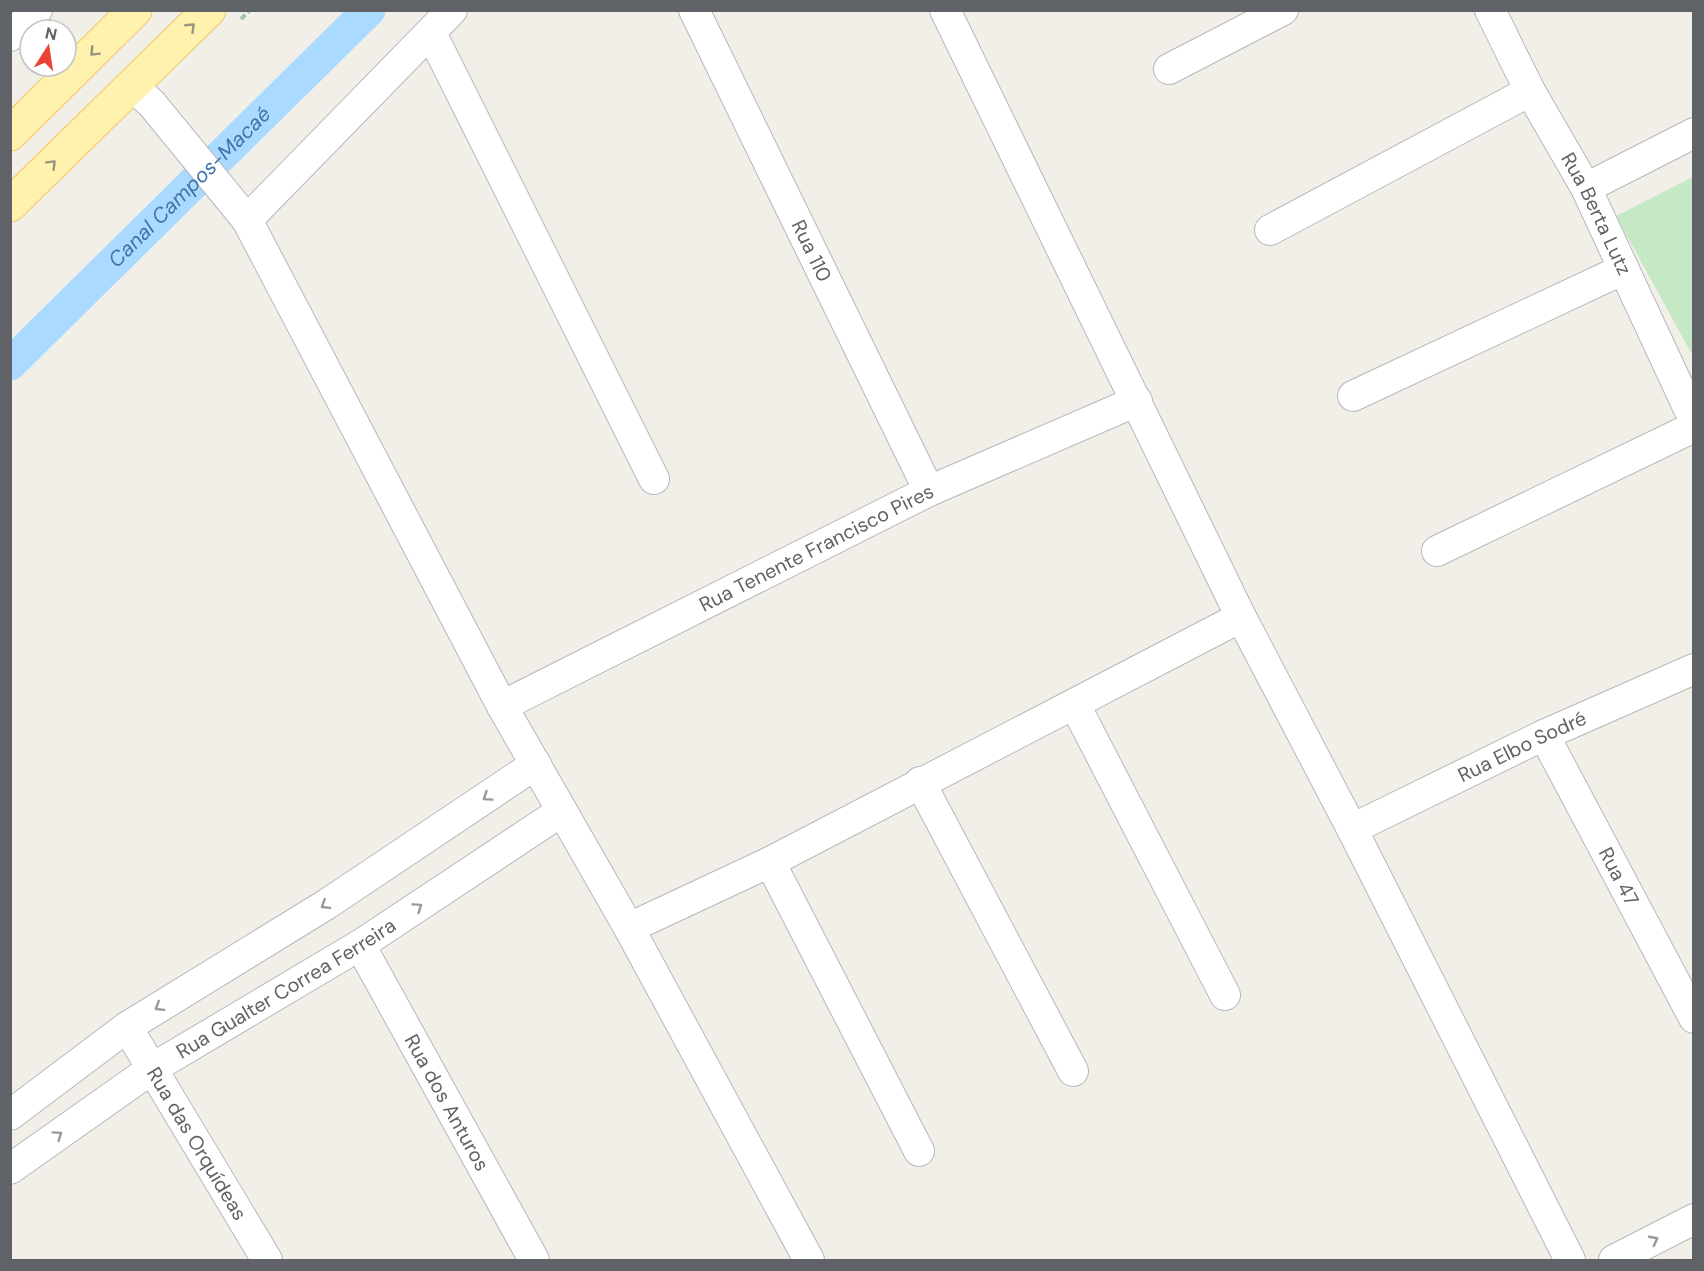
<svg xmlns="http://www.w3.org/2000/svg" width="1704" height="1271" viewBox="0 0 1704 1271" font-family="'DM Sans',sans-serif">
	<rect width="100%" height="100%" fill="#f1efe8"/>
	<path fill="#c5e8c5" d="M1693,177v179l-77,-140z"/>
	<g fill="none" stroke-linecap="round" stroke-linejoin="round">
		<path stroke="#aadaff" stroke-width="33" id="s1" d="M10,364l359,-354"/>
		<defs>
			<g id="minor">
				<path id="s2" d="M694,10l235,481"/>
				<path d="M945,10l296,607 111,212 218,431"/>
				<path id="s3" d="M1490,10l40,81 56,97 108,232"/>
				<path d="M431,33l223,446"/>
				<path d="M10,36l27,-26"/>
				<path d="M1169,69l114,-59"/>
				<path d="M132,86l20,18 95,116 255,486 127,222 180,332"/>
				<path d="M1586,188l108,-55"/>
				<path d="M247,220l205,-210"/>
				<path d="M1270,230l260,-139"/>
				<path d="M1353,396l271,-127"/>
				<path d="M1437,551l257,-124"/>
				<path d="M1075,705l150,290"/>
				<path id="s4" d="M502,706l427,-215 208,-90"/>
				<path id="s5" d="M1544,735l150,283"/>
				<path d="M920,782l153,289"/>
				<path id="s6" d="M1352,829l192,-94 150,-66"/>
				<path d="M770,862l149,289"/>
				<path d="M629,928l141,-66 471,-245"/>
				<path id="s7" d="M360,945l174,315"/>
				<path id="s8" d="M127,1027l140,233"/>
				<path d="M10,1115l117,-88 200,-123 209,-140"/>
				<path id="s9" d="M10,1169l143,-101 207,-123 202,-134"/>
				<path d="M1614,1260l80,-41"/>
			</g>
			<path id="major" d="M10,134l125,-124
				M10,205l199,-195"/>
		</defs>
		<use href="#minor" stroke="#b5b8bc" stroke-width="32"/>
		<use href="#major" stroke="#f2c960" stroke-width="35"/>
		<path stroke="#9cc7a9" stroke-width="4" stroke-dasharray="6 3" stroke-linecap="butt" d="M241,19l9,-9"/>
		<use href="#minor" stroke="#fff" stroke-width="30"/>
		<use href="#major" stroke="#fff2af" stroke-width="33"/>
	</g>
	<defs><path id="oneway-chevron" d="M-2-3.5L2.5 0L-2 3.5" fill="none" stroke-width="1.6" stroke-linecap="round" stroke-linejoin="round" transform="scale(1.5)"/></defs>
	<g stroke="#979581">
		<use href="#oneway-chevron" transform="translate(191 27) rotate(-44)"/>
		<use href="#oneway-chevron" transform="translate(94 52) rotate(135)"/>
		<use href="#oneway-chevron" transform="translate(52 164) rotate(-45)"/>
	</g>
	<g stroke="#979a9d">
		<use href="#oneway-chevron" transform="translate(487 797) rotate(146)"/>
		<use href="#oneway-chevron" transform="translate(325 905) rotate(148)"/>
		<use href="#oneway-chevron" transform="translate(418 907) rotate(-34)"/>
		<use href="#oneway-chevron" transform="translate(159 1007) rotate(148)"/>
		<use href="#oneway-chevron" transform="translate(58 1135) rotate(-35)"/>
		<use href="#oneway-chevron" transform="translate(1654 1240) rotate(-28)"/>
	</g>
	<g text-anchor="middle" stroke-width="4.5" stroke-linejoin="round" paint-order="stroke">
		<g font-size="20" fill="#5f6368" stroke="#fff">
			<text dy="7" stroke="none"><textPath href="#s3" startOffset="230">Rua Berta Lutz</textPath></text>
			<text dy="7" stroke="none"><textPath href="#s2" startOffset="268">Rua 110</textPath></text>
			<text dy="7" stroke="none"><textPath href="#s4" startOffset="352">Rua Tenente Francisco Pires</textPath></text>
			<text dy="7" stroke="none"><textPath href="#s6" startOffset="189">Rua Elbo Sodré</textPath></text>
			<text dy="7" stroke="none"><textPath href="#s5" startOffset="160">Rua 47</textPath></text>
			<text dy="7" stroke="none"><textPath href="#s9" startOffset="330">Rua Gualter Correa Ferreira</textPath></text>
			<text dy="7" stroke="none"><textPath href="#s7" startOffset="180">Rua dos Anturos</textPath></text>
			<text dy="7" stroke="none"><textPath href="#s8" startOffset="136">Rua das Orquídeas</textPath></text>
		</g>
		<g font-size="21" font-style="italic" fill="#4174aa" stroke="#fff">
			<text dy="7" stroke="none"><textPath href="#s1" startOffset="252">Canal Campos-Macaé</textPath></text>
		</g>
	</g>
	<rect width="1704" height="1271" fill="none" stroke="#5f6368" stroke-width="24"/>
	<g transform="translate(48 48) rotate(12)"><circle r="28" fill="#ffffff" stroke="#bfc1c3" stroke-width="1.5"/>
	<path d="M0-4.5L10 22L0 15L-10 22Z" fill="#ea4335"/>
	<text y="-9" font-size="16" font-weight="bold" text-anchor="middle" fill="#5f6368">N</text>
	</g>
</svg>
